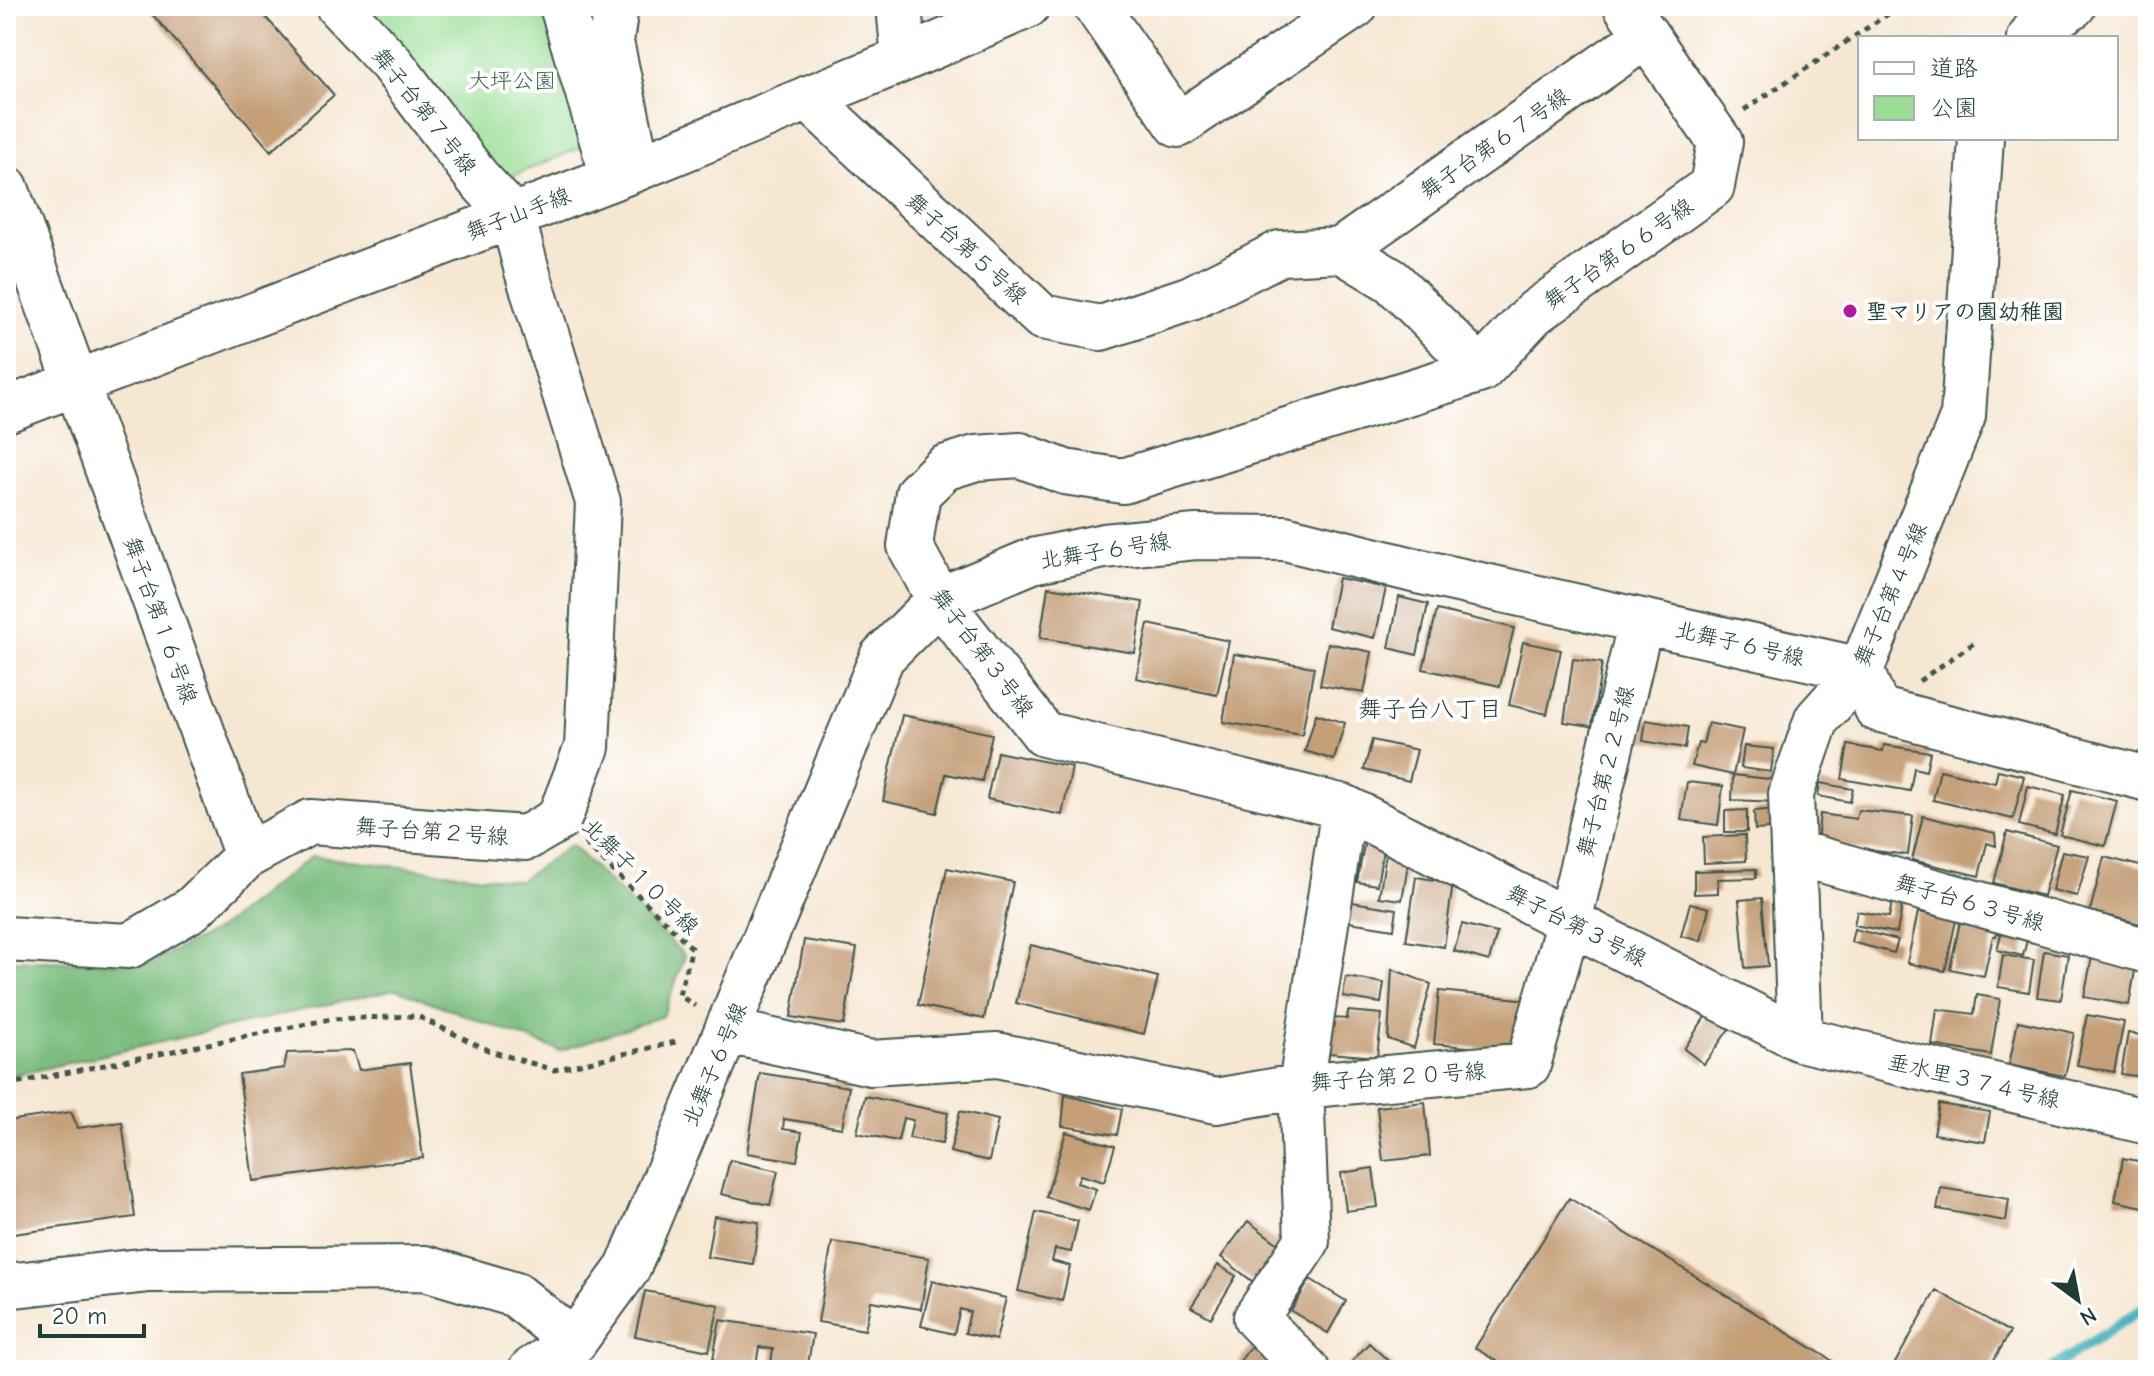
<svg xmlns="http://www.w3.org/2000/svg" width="2154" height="1376" viewBox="0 0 2154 1376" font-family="'Comic Neue','Klee One',sans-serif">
	<rect width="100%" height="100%" fill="#fff"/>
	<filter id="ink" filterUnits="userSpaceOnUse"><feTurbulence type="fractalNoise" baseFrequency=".0125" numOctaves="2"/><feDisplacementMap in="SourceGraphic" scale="16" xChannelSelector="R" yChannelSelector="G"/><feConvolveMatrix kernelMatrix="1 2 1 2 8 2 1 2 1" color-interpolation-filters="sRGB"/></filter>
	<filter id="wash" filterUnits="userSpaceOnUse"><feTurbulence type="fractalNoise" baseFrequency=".006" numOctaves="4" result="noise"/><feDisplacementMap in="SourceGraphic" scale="32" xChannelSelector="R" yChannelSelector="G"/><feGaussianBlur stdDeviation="1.8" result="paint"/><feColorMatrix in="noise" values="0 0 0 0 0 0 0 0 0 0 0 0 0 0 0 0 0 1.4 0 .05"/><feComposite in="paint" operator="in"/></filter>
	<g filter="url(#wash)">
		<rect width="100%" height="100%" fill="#f6e7d2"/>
		<path fill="#9ade96" stroke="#5c8e65" stroke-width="2" d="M365,6h226l-4,15v124l-74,31 -31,-15z"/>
		<path fill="#7bbd7f" stroke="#4d7d5a" stroke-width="2" d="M571,845l114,111 -22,60 -103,35 -164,-62 -390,88v-117l141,4 70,-34 95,-74 207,25z"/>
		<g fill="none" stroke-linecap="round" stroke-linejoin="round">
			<path stroke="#40b0ba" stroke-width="10" d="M2049,1370l99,-65"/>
		</g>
		<g id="blocks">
			<path fill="#c49f78" d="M145,6h111l78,89 -63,56z
				M1338,578l48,10 -11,50 -47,-11z
				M1048,587l95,15 -8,51 -95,-15z
				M1399,597l29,7 -11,51 -28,-7z
				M1437,610l77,18 -14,58 -77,-17z
				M1148,624l81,17 -12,54 -81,-17z
				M1523,642l38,8 -14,64 -38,-9z
				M1328,643l44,9 -8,41 -44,-8z
				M1234,654l80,13 -12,68 -79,-13z
				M1573,659l29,4 -10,63 -28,-4z
				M1316,714l29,9 -11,37 -29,-9z
				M902,715l90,19 -10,47 -36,-7 -9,39 -54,-12z
				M1646,720l42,7 -3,21 -42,-7z
				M1708,723l35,7 -10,45 -41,-9 6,-23 5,1z
				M1372,740l45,10 -8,31 -45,-11z
				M1848,745l35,6 1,-6 46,7 -4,19 -12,-3 -4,23 -68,-12z
				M1744,746l30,3 -3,23 -30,-4z
				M997,752l75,15 -10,48 -75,-16z
				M1940,770l55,13 3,-13 26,6 -11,43 -80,-19z
				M1733,775l45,5v22l-46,-2z
				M1687,782l36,4 -5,39 -37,-5z
				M1820,783l33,6 -3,13 -32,-6z
				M2028,786l37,9 -10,39 -36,-9z
				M2072,790l45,11 -12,45 -45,-11z
				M1780,809l1,19 -26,2 -1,-19z
				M1747,810v22h-22v-21z
				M1858,810l55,6 -5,39 -91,-11 3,-30 36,5z
				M1923,816l72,17 1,13 -9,-3 -8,33 -67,-16z
				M2007,832l50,13 -14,51 -49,-13z
				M1745,835l1,26 -42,2 -1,-26z
				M1365,840l19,4 -7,41 -20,-3z
				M2062,851l27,5 -12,40 -25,-6z
				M1386,854l23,4 -7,42 -23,-3z
				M2104,857l44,11v58l-58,-15z
				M947,868l66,14 -29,137 -66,-14z
				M1756,869v9l-38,1v14l-24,1v-23z
				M1416,877l37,6 -9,64 -38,-6z
				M1762,898l6,68 -23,2 -6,-68z
				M1893,898l10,2 -6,33 -43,-8 3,-14 32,6z
				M1352,902l45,7 -3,20 -45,-7z
				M1690,903l19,5 -8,33 -20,-5z
				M1918,912l38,8 -11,51 -38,-8z
				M1962,912l37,8 -3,16h-3l-9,40 -34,-7z
				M1462,924l35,9 -8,28 -35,-10z
				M2003,926l26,6 -6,24 -26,-6z
				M1854,929l44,11 -4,13 -43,-11z
				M804,940l53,8 -13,77 -53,-8z
				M1031,945l127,32 -14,57 -128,-31z
				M2044,951l24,4 -7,45 -24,-3z
				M2003,955l31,5 -5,32 -31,-5z
				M2092,957l44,8 -7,40 -45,-8z
				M1392,969l39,15 -17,64 -26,-9z
				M1346,977l38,6 -3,20 -38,-6z
				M1439,991l91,9 -6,52 -90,-8z
				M1977,995l23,4 -9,56 -59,-10 5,-36 37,5z
				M1348,1011l34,3 -5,43 -48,-4 4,-35 14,1z
				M1707,1014l22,15 -25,35 -20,-15z
				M2087,1015l37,7 -10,50 -37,-7z
				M2018,1021l56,12 -9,43 -56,-11z
				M2128,1033l20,3v42l-27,-4z
				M353,1051l6,19 51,-7 13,95 -170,23 -14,-107 45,-6 3,-15z
				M760,1073l89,14 -7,41 -58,-9 -1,10 19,3 -5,29 -50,-8z
				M1065,1095l57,14 -5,26 -55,-9z
				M865,1096l83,17 -6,31 -33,-6 4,-18 -10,-2 -5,23 -41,-8z
				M1425,1102l5,54 -47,5 -6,-54z
				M1939,1104l51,8 -5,30 -51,-8z
				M960,1111l38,9 -9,41 -39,-9z
				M71,1112l7,16 44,-6 13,95 -129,18v-114z
				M1066,1132l49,14 -11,36 -24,-7 -3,8 19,6 -7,21 -43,-13z
				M2123,1158l25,5v45l-33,-7z
				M730,1160l48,11 -8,34 -49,-11z
				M1373,1168l5,39 -32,4 -5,-38z
				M1941,1188l68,11 -3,22 -69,-12z
				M1569,1198l272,168 -2,4h-328l-36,-22z
				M1036,1212l42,9 -7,31 -16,-3 -3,12 18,5 -8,35 -44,-10z
				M714,1216l45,6 -6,42 -46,-7z
				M1248,1221l37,28 -28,36 -36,-28z
				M832,1242l97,16 -8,51 -50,-8 -6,29 -47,-8z
				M1218,1265l18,11 -25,42 -20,-11z
				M1310,1279l36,22 -18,32 -37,-22z
				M932,1281l74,17 -10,42 -31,-7 5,-21 -10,-3 -6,25 -33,-8z
				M1936,1290l74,42 -22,38h-86l-8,-5z
				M645,1291l74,14 -10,46 -74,-15z
				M720,1320l93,14 -6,36h-37l3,-21 -14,-2 -4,23h-44z
				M1369,1343l29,27h-54z
				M1253,1344l29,26h-49z"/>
		</g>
	</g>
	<g filter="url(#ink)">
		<use href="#blocks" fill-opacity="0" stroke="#3f564c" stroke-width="2"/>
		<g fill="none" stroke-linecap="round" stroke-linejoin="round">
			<defs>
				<path id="minor" d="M562,6l51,171
					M616,6l-5,36 27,126
					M899,6l5,53
					M1096,6l82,119 177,-119
					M1626,6l94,136 -8,44 -178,127 -53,57 -358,111 -58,-9 -45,-17 -44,3 -32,10 -26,25 -8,53 29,54 105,134 300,73 456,232 348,83
					M2030,38l5,-8 38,-24
					M808,98l234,219 59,11 90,-30 89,-45 61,-3 51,31 89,89
					M6,188l241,668
					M1341,250l305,-214
					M6,410l632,-242 266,-109 123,-53
					M1344,807l-43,279 227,-21 41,-144 72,-300
					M1793,852l355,99
					M6,939l123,7 63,-37 55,-53 63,-34 216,16 33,-19 28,-72 11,-245 -71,-231 -15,-56 -35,-38 -85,-113 -54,-58
					M728,1031l143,32 126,-8 219,46 85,-15 6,155 -51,77 51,52
					M1800,1039l-9,-245 26,-75 44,-49 102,-254 18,-278
					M6,1286l143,-16 276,-2 91,27 58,47
					M531,1370l43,-28 54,-74 254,-611 57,-57 93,-39 72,-15 92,-9 89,1 128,32 448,100 16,39 271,70"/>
			</defs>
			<use href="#minor" stroke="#3f564c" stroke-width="48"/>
			<path stroke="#3f564c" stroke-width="5" stroke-dasharray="6 6" stroke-linecap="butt" d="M1744,110l156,-104
				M1919,681l55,-38
				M585,843l107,105 -13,47 16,11
				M6,1085l325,-66 86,-3 73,35 64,19 126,-29"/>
			<use href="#minor" stroke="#fff" stroke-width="44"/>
		</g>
	</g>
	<circle fill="#b5179e" stroke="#fff" stroke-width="3" cx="1850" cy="311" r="8"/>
	<g text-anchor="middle" stroke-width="8" stroke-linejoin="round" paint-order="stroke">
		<g font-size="22" fill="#3e654c" stroke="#fff">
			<text x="512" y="88">大坪公園</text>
		</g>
		<g font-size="22" fill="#1f3d34" stroke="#fff">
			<text transform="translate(425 111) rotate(52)" y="8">舞子台第７号線</text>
			<text transform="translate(1494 143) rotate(-35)" y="8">舞子台第６７号線</text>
			<text transform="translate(518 213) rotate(-21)" y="8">舞子山手線</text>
			<text transform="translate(967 248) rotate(42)" y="8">舞子台第５号線</text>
			<text transform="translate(1618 253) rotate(-35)" y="8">舞子台第６６号線</text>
			<text transform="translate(1105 550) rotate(-9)" y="8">北舞子６号線</text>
			<text transform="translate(1890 594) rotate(-67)" y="8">舞子台第４号線</text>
			<text transform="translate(161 620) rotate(70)" y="8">舞子台第１６号線</text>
			<text transform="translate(1740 643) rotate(13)" y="8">北舞子６号線</text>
			<text transform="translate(983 652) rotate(53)" y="8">舞子台第３号線</text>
			<text transform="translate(1605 771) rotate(-76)" y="8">舞子台第２２号線</text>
			<text transform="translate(432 831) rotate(4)" y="8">舞子台第２号線</text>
			<text transform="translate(641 876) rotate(45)" y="8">北舞子１０号線</text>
			<text transform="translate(1970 902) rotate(16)" y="8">舞子台６３号線</text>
			<text transform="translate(1577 925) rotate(27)" y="8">舞子台第３号線</text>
			<text transform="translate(714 1064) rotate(-67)" y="8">北舞子６号線</text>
			<text transform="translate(1398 1076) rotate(-4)" y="8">舞子台第２０号線</text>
			<text transform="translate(1974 1080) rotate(13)" y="8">垂水里３７４号線</text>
		</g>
		<g font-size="22" font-weight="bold" fill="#1f3d34" stroke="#fff" text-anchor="start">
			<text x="1866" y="319">聖マリアの園幼稚園</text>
		</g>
		<g font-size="24" fill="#1f3d34" stroke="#fff">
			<text x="1430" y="717">舞子台八丁目</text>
		</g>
	</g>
	<rect width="2154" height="1376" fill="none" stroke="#fff" stroke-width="32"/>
	<rect x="1858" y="36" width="260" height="104" fill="#ffffff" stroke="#a5b1ae" stroke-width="2"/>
	<rect x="1874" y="62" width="40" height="12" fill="#ffffff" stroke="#a5b1ae" stroke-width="2"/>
	<text x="1930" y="76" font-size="24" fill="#1f3d34">道路</text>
	<rect x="1874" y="96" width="40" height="24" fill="#9ade96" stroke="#a5b1ae" stroke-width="2"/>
	<text x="1930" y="116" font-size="24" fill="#1f3d34">公園</text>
	<g transform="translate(2078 1300) rotate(148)" stroke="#ffffff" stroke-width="6" paint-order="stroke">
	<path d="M0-6L14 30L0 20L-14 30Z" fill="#1f3d34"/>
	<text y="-12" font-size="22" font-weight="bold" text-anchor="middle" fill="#1f3d34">N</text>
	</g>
	<path d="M40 1324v12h104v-12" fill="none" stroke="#1f3d34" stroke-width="4"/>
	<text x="52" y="1324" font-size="24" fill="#1f3d34" stroke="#ffffff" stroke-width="6" paint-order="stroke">20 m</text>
</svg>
